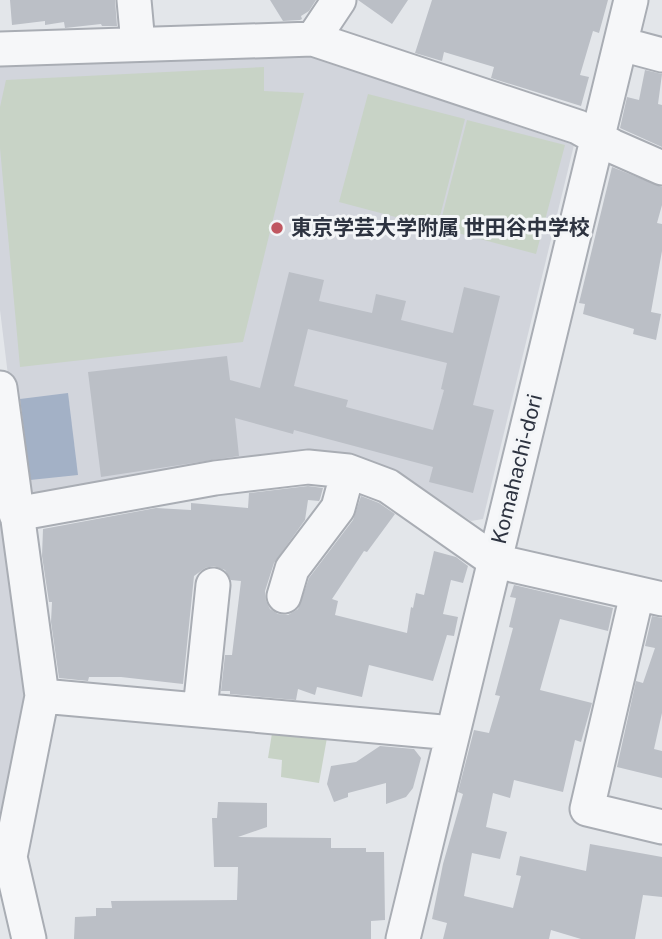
<svg xmlns="http://www.w3.org/2000/svg" width="662" height="939" viewBox="0 0 662 939" font-family="'Public Sans','Noto Sans JP',sans-serif">
	<rect width="100%" height="100%" fill="#e3e6ea"/>
	<path fill="#d2d5dc" d="M312,57l262,88 -91,374 -12,2 -92,-57 -40,-11 -42,-1 -264,48 -11,-10 -22,-180v-247z
		M0,487l28,210 -28,130z"/>
	<path fill="#c8d3c6" d="M264,67v24l40,2 -61,249 -223,25 -20,-219v-41l6,-27z
		M368,94l97,25 -28,109 -98,-26z
		M467,120l98,25 -29,109 -97,-26z
		M273,727l55,5 -9,51 -38,-6 1,-17 -14,-2z"/>
	<path fill="#a3b1c6" d="M68,393l10,82 -48,5 -10,-81z"/>
	<path fill="#bbbfc6" fill-rule="evenodd" d="M10,0h105l2,26h-15l-1,-2 -36,4 -1,-6 -19,3v-4l-33,4z
		M270,0h46l-7,11 -8,5 1,3 -2,1 -17,1z
		M358,0h50l-16,24z
		M432,0h176l-9,33 -6,-2 -13,44 9,2 -8,29 -90,-28 3,-11 -50,-15 -2,9 -27,-8z
		M645,70l17,4 -4,30 4,1v42l-42,-19 7,-31 12,3z
		M612,167l50,20v18l-5,18 5,1v27l-11,61 10,2 -5,26 -23,-6 1,-5 -51,-15 2,-10 -6,-1z
		M289,272l35,8 -5,21 53,12 4,-19 30,7 -5,19 52,13 11,-46 36,9 -27,109 21,5 -21,83 -44,-11 4,-15 -139,-37 -1,4 -58,-16 4,38 -138,21 -13,-105 139,-16 3,24 30,8zM308,329l139,34 -6,26 3,1 -11,40 -87,-23 2,-7 -54,-14z
		M308,486l15,2 -3,11 -1,2 -11,-1 -3,20 -31,43 -9,28 1,10 4,8 8,5 10,1 10,-6 11,-31 44,-58 8,-24 18,7 16,11 -28,38 -3,-1 -32,48 6,2 -3,14 72,18 4,-26 2,1 3,-15 8,2 10,-44 22,6 12,9 -5,17 -12,-3 -8,34 15,3 -4,19 -7,-1 -14,46 -64,-16 -7,32 -45,-10 -2,8 -17,-6 -2,11 -66,-6v-3h-9l4,-36h7l9,-74 -10,-1 -6,-10 -11,-4 -9,2 -11,8 -11,108 -62,-7h-32l-1,4 -29,-3 -8,-56 1,-20h-3l-7,-46 1,-27 113,-21 35,2v-7l57,5 1,-15z
		M514,585l99,23 -5,23 -48,-12 -20,71 52,13 -11,39 -6,-2 -12,52 -49,-12 -4,18 -17,-5 -7,34 21,5 -7,27 -28,-6 -8,43 49,12 8,-32 -5,-1 4,-19 66,15 4,-27 72,13v40l-19,-2 -8,44h-54l-30,-9 -2,9h-106l4,-16 -15,-4 11,-55 20,-70 -5,-2 16,-62 15,3 11,-37 -5,-1 18,-67 -4,-1 7,-29 -6,-1z
		M652,616l10,2v95l-8,36 8,2v27l-45,-11 19,-86 7,2 12,-35 -10,-2z
		M380,746l34,3 7,9 -8,30 -7,9 -20,7v-21l-38,10v4l-14,5 -7,-18 4,-18 25,-4z
		M218,802l49,1v24l-29,10 93,1v10h35v4h18l1,68 -14,1v18h-297l1,-22 21,-1v-8h16l-1,-7 126,-1 1,-33h-24l-2,-49h5z"/>
	<g fill="none" stroke-linecap="round" stroke-linejoin="round">
		<defs>
			<path id="minor" d="M134,0l4,44
				M313,39l26,-39
				M621,44l41,11
				M0,49l313,-10 265,88 34,19 50,22
				M0,388l42,308 -32,161 19,82
				M16,514l199,-36 93,-11 40,4 40,15 107,75 167,38
				M637,594l-50,215 75,18
				M284,596l8,-27 46,-61 10,-37
				M42,696l411,37
				M200,710l13,-125
				M403,939l228,-939"/>
		</defs>
		<use href="#minor" stroke="#a9adb4" stroke-width="37"/>
		<use href="#minor" stroke="#f6f7f9" stroke-width="33"/>
	</g>
	<circle fill="#c05761" stroke="#f3f5f7" stroke-width="2.5" cx="277" cy="228" r="7"/>
	<g text-anchor="middle" stroke-width="6" stroke-linejoin="round" paint-order="stroke">
		<g font-size="21" font-weight="bold" fill="#2d3340" stroke="#f3f5f7" text-anchor="start">
			<text x="291" y="235">東京学芸大学附属 世田谷中学校</text>
		</g>
		<g font-size="21" fill="#2d3340" stroke="#f3f5f7">
			<text transform="translate(517 469) rotate(-76)" y="7">Komahachi-dori</text>
		</g>
	</g>
</svg>
